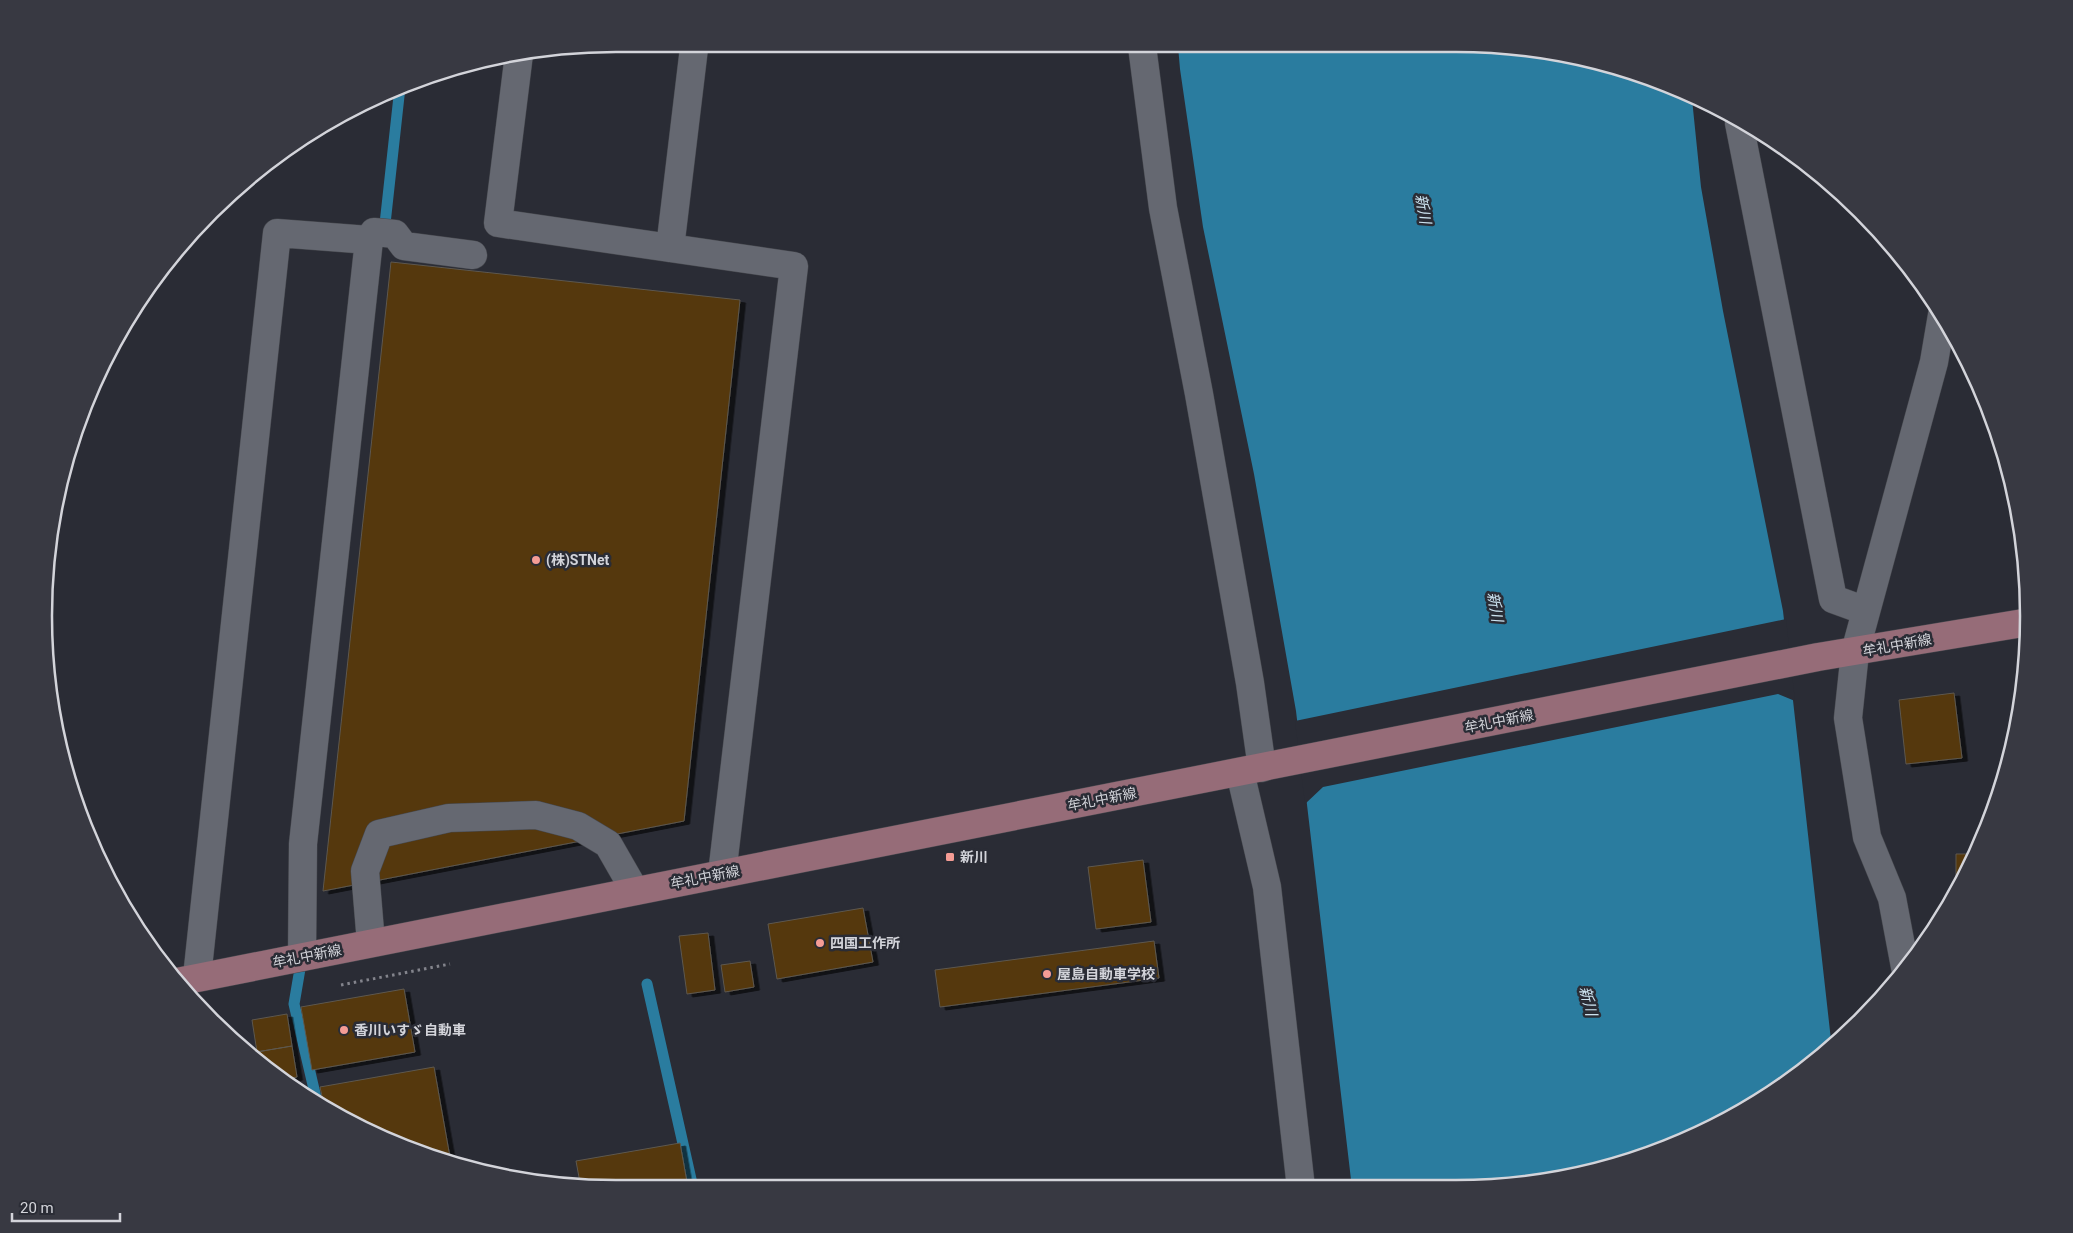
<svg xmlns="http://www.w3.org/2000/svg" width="2073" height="1233" viewBox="0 0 2073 1233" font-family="Roboto,'Noto Sans JP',sans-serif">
	<defs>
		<filter id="shadow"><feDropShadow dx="5.5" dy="3" stdDeviation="0" flood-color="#0009"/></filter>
	</defs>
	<rect width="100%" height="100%" fill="#2a2c35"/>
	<path fill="#2a7c9f" d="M1494,45l147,29 51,25 9,88 22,124 60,300 49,438 -89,64 -103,46 -146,29h-142l-56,-477 -42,-237 -51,-247 -23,-158 -2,-23z"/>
	<path fill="#2a2c35" d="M1786,619l9,82 -17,-7 -455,93 -18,17 -10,-83z"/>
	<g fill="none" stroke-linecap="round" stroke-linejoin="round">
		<path stroke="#2a7c9f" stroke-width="11" d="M384,233l16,-146
			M302,957l-8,47 23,98
			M647,984l46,204"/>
	</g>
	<path fill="#543709" stroke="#5e584f" filter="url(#shadow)" d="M391,262l349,38 -56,521 -361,70z
		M1954,693l8,65 -56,6 -7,-64z
		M1956,854h20l-20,37z
		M1143,860l8,62 -55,7 -8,-62z
		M863,908l10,54 -96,17 -9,-55z
		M708,933l7,57 -28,4 -8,-58z
		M1154,941l5,37 -219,29 -5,-37z
		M750,961l4,26 -29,5 -4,-27z
		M404,989l11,63 -103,18 -11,-63z
		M287,1014l5,32 -35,6 -5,-32z
		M292,1046l5,31 -15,3 -32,-27z
		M434,1067l17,96 -19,-4 -108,-54 -4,-18z
		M680,1143l8,45h-107l-5,-27z"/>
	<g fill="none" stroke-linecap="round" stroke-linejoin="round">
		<defs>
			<path id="minor" d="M1142,46l21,162 36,186 51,289 12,85
				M519,54l-21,169 296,43 -72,608
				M1739,123l94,476 33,12
				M369,240l5,-8 21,2 9,12 69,9
				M670,248l24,-200
				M1240,772l27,115 34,301
				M371,943l-6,-72 14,-37 70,-16 87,-3 42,11 30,18 27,47
				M1905,967l-13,-69 -25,-61 -19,-119 7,-66 79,-290 8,-47
				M197,977l80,-744 92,7 -66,604 -1,113"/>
			<path id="major" d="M177,982l1641,-325 211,-35"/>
		</defs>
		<use href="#minor" stroke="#45474d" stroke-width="29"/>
		<use href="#major" stroke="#45474d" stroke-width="29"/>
		<path stroke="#83848c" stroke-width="3" stroke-dasharray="2.5 4" stroke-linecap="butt" d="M341,985l109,-21"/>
		<use href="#minor" stroke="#656871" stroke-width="28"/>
		<use href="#major" stroke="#966c78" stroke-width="28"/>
	</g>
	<g fill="#f59c95" stroke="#2a2c35" stroke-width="2">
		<circle cx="536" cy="560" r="5"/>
		<rect x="945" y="852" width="10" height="10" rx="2.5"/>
		<circle cx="820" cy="943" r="5"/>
		<circle cx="1047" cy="974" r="5"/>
		<circle cx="344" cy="1030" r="5"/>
	</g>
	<g text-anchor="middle" stroke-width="5" stroke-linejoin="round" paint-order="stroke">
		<g font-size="14" font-weight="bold" fill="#d3d4da" stroke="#2a2c35" text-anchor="start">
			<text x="546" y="565">(株)STNet</text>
			<text x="960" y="862">新川</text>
			<text x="830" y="948">四国工作所</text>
			<text x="1057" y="979">屋島自動車学校</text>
			<text x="354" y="1035">香川いすゞ自動車</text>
		</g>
		<g font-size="14" fill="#d3d4da" stroke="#2a2c35">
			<text transform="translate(1897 645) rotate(-10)" y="5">牟礼中新線</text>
			<text transform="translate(1499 721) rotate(-11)" y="5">牟礼中新線</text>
			<text transform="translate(1102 799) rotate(-11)" y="5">牟礼中新線</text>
			<text transform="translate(705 877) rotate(-11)" y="5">牟礼中新線</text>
			<text transform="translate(307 956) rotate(-11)" y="5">牟礼中新線</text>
		</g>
		<g font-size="15" font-style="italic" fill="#cce3f0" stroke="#2a2c35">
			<text transform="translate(1423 209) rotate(80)" y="5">新川</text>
			<text transform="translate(1495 607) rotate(80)" y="5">新川</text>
			<text transform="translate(1588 1001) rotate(76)" y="5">新川</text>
		</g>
	</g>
	<path d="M0 0H2073V1233H0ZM616 52H1456A564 564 0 0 1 2020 616V616A564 564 0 0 1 1456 1180H616A564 564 0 0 1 52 616V616A564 564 0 0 1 616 52Z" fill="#383942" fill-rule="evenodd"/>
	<path fill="none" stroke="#d3d4da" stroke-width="2.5" d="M616 52H1456A564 564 0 0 1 2020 616V616A564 564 0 0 1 1456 1180H616A564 564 0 0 1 52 616V616A564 564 0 0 1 616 52Z"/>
	<path d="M12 1213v8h108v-8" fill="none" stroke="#d3d4da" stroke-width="2.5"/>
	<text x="20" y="1213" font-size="15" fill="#d3d4da" stroke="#2a2c35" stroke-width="4" paint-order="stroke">20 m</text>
</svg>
